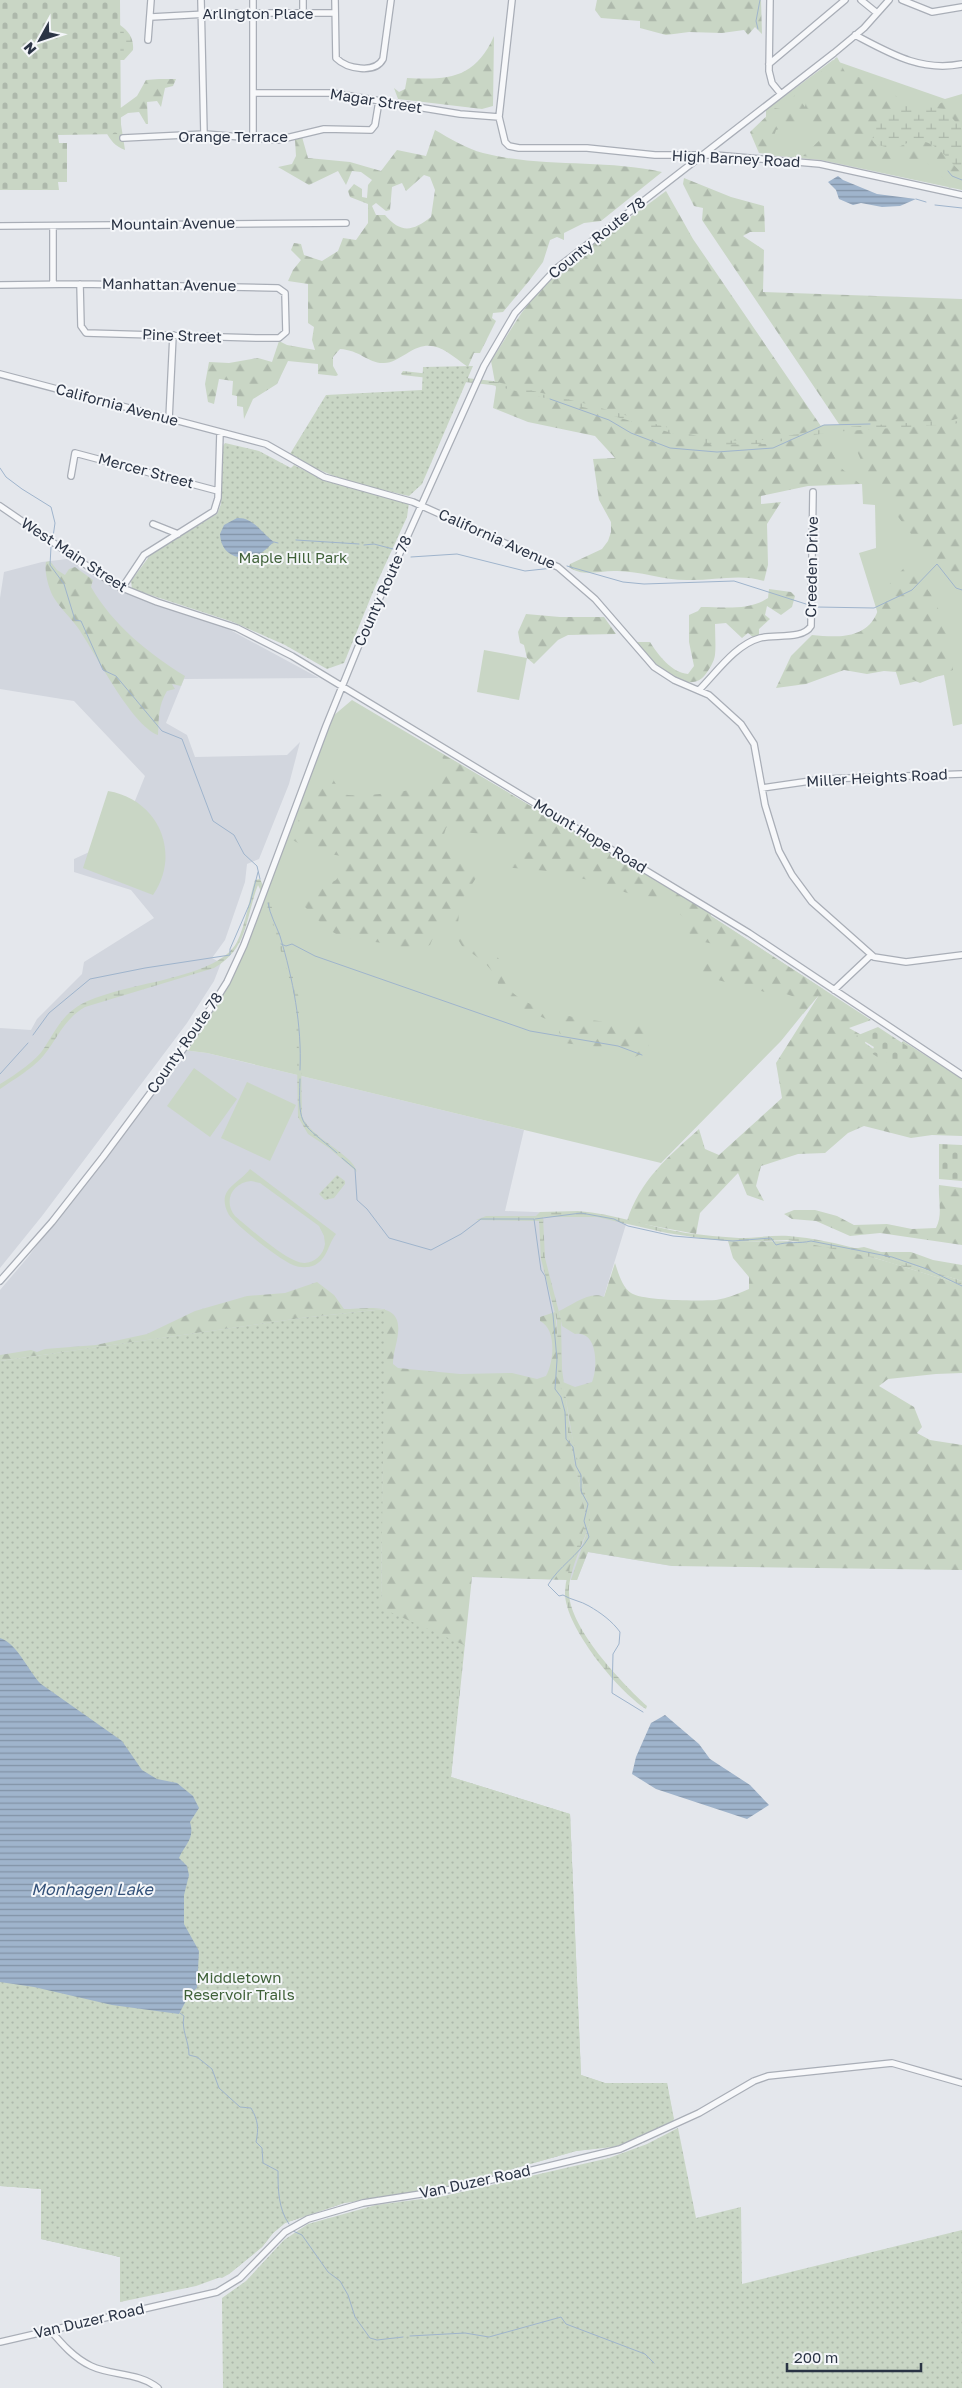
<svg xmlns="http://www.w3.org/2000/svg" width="962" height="2388" viewBox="0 0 962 2388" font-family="'Golos Text',sans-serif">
	<defs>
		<pattern id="forest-firs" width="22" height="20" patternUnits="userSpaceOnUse" patternTransform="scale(1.25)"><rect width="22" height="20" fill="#c9d6c5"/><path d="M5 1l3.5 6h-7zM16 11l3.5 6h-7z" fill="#adb8ab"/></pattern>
		<pattern id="wetland-marsh" width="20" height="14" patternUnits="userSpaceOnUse" patternTransform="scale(1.25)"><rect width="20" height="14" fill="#c9d6c5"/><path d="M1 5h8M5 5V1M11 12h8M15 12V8" fill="none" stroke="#adb8ab"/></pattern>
		<pattern id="cemetery-stones" width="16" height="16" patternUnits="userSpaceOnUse" patternTransform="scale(1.25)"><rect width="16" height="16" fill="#c9d6c5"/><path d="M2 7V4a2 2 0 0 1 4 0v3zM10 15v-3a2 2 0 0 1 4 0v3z" fill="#adb8ab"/></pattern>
		<pattern id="park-dots" width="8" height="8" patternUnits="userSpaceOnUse" patternTransform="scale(1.25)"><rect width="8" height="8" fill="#c9d6c5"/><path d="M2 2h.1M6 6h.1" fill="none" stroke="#adb8ab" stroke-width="1.8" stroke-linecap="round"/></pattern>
		<pattern id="water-rules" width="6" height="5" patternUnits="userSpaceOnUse" patternTransform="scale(1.25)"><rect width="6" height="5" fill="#9fb4cc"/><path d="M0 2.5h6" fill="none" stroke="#8293a7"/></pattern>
	</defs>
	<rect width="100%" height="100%" fill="#e4e7ec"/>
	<path fill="#d2d6de" d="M76,558l3,10 29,16 21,10 79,24 111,60 -135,1 -18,44 21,12 8,22 92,-2 13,-13 -11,42 -30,75 -12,5 -2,18 -20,58 -13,18 9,5 -7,18 -27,42 -145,193 -42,52v-240l31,2 6,-11 45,-45 2,-12 70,-44 -23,-28 -57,-18v-13l46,-21 25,-62 -71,-75 -74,-12v-91l4,-26 38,-10z
		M183,1050l24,3 317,77 -19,81 84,3 38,7 -26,85 71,260 -84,-14 -11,28 -105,-3 -4,23 -87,8 4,-299 -385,52v-71l28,-33z"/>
	<path fill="#c9d6c5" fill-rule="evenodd" d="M833,60l112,39 17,-5v96l-141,-30 -55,-5v-45z
		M962,413v311l-9,2 -9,-51 -44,10 -41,-132 17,-5 -1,-43 -12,-1 -1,-20 -101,-1v-44l63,-14h46z
		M484,650l43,8 -8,42 -42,-8z
		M352,700l358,212 1,4 112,73 -42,52 -120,122 -454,-110 -24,-3 48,-78 102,-256z
		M108,791c50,8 74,62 45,104l-70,-27z
		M194,1068l43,31 -27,38 -43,-31z
		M247,1082l49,23 -26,56 -49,-23z
		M250,1169l86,65c-8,10 -8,24 -21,31 -7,3 -15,3 -22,0 -14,-6 -55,-38 -64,-50 -14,-26 9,-30 21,-46zM251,1181l9,2 59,43 5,10 1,8c-2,14 -16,23 -29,17 -16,-6 -47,-33 -61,-45 -12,-15 -3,-33 16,-35z"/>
	<path fill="url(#forest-firs)" fill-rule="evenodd" d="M597,0h164l1,34 -7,-7 -7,8 -4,-5 -22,3 -33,-1 -23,3 -26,-7v-7l-39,-3 -6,-8z
		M494,36l-1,70 -11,3 -84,-10 -4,-11 5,4 6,-3 2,-11c41,2 68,1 87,-42z
		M837,57l8,15 36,13 30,22 15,3 17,-8 19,-2v20l-7,9 7,10v45l-13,4 -11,-18 -15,-9 -24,-2 -37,3 -59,-6 19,-18v-9c-17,-9 -29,-6 -46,1l-8,24 -9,-1 -9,-21 25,-24 11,2 9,-16 10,13 5,-25z
		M159,79h17l-3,7 -8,2 -4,19 -4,-6 -10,1 1,22h-2l-7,-12 -11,1 -8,5 5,32c-10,-4 -14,-9 -19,-18l5,-17 26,-19 9,-16z
		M435,130c14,8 32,19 48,23 58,15 120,6 179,19l-61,49 -17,2 -20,10v7l-7,-3 -7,3 -7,22 -14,19 -26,31 -10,1 -1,5 4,3 -16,32h-6l-6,14c-23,-16 -35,-31 -62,-13 -7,4 -14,9 -22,9 -15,1 -24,-13 -44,-14l-7,8v9l5,9 -2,1 -18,-2v-10l-30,-3 -11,23 -24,15 -9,20 -1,-12 -6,-1v-10l-5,-1 1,-14 -14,-2 -5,25 -6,-2 -3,-18 4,-22 20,1 29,-5 14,4 7,-21 8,4 28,5 -3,-10 2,-13 -6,-4v-39l-20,-3 5,-11 8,-10 -10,-10 3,-7 7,1 3,11 18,6 16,-10 5,-13 13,2 12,-17v-19l-18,-7 -2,-6 6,-7 8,5v8l5,1 1,-13 4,-5 -11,-8 -9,-1 -6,14 -8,-14 -29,14 -31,-18 14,-3 4,-8 -1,-16 7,-3 6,21 42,4 31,9 16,-21 29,6zM424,175l6,2 5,13 -4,27c-18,14 -30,17 -46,-2h-9l-4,-9 4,-3 10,8 4,-1 2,-23 10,-4 4,8z
		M684,178l47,19 33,9 1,26h-15l-7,4 21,14 -1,42 199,7v306l-1,-16 -14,-7 -51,-68c3,-17 -13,-20 -21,-30 -12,-15 -19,-37 -27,-54h-5l-141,-210 1,-12 -9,-2 -11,-22z
		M666,191l27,48 132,193 -4,1 20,35 19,16 -52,2 -47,10v8l20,-2 -14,22 1,41 -4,16c-24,-8 -52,0 -77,-1 -25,0 -50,-10 -73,-9 -16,0 -32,6 -45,-4l1,-3 32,-15 6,-8 3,-9v-10l-12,-22 -6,-41 22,-1 -20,-22 -67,-14 -35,-14 3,-20 -5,-27c16,-24 28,-48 48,-70 37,-38 85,-68 127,-100z
		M50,561l7,9 8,5 4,-6 6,-2 18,13 -2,7c22,38 57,66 94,89l-4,10 -9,-2 3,5 -8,2c-9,15 -8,26 -9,44 -27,-10 -62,-81 -80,-107 -7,-10 -17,-19 -24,-30 -5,-8 -10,-26 -8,-36z
		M908,564l23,30 17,35 5,41 -33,13 -23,-11 -13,-1 -17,3 -23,-4 -38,14 -30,4 15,-32 21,-21c22,2 50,5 63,-18 4,-7 5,-15 8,-23 6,-11 16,-21 25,-30z
		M769,589l22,3 4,4 -3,11 -11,8 -14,-9 -2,9 5,4 -11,10v6l-5,3 -6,-5 -6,5 -16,-15 -11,1c0,10 1,21 0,31 -1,7 -6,15 -10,20 -19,24 -58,-19 -71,-33h16c8,13 22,31 38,32l6,-8 -5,-24v-27l9,-4 3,-4c22,0 48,4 67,-9z
		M526,614l34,3h44l12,17 -48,1 -10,5 -24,24 -7,-6 -3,-13 -4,-2 -2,-11z
		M439,752l271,160 1,4 160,104 -22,8 18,10 -2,5 24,17 14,-19 59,38v57l-30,-1 -21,3 -47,-12 -16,7 -23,20 -27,1 -37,12 -5,20 8,15 -17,-6 -9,-22 -38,40 -4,21 -69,-13c13,-41 41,-64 72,-92l6,20 14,6 63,-57 -6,-35 43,-68 -16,19 -5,-7 3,-8 -15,-5 -9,1 -91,-23 -1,-5 15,-6 23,-1 9,-2 4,-4v-5l-45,-10 -5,-19 -22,-22 -31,-3 -40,-14 -45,-10 -45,-4 29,-17 9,-8v-5l-6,-3 -19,3 -64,-6 4,-5 -6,-2 -4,4 -5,16 4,6 22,8 7,5 2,15 -16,25 -2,21c4,6 8,15 14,19 10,6 25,10 31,21 3,7 0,16 4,22 18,29 101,38 133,38l9,9 -1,17 -13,7 -22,-8 -49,-6 -5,-11v-7l-46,-21 -11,-11 -9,-21 -9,-10 -22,-16 -14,-23 -5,-2 -5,5 -8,19 -23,7 -16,-8 -48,-6 -17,-10 -28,-28 38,-20 12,-18 -1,-5 -35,-6 -21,-12 18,-45 10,-6 12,-22 3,15 8,13c14,4 68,-2 82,-8 7,-3 13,-8 21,-11l2,-9z
		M939,1185l23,3v57l-82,-12 -30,3 -34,-15 -24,-2 -8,-5 10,-4h21l22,6 17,9 33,-1 25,5 24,-1c7,-14 2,-27 3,-43z
		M728,1241c27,2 54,-2 81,2 52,8 103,27 153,42v88l-26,1 -48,5 -9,7 35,21 8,20 -5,6 13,7 32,5v125l-290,-4 -84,-14 -11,28h-6l19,-57v-8l-17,-74 -10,-59 12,5 17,-5c6,-14 6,-52 -17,-48l-13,-8 -3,-15c13,-6 32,-21 45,-14l11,-34c3,9 7,24 16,30 12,8 68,8 85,7 11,-2 22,-6 33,-11v-12l-16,-19z
		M864,1247l17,5h30l22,8 29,5v16l-86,-27 -24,-5z
		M317,1282l17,13 10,14c22,0 58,-9 54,24 -1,11 -5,20 -5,31l5,4 62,6 52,-1 25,6 9,-3c8,-14 11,-47 -6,-55v-4l15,-5 11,111 20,92v7l-19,58 -95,-3 -21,200 119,37 11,261 24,8h62l7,36 -61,28 -37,4 -123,35 -109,17 -59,20 -12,10 -11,14 -33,27 -7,4 -19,-4 -83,28v-45l-79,-18v-50l-41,-3v-204l381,-374 3,-299 -83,9 -301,43v-6l31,-5 6,2 8,-3 51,-4 51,-11 48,-23 52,-15 38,-3z"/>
	<path fill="url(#wetland-marsh)" d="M120,25c9,6 14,14 13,25l-9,10h-5z
		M907,105l37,4 18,20v44c-14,-12 -26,-34 -47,-32 -8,0 -14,7 -22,8l-18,-5 -3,-4 4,-13 19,-20z
		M403,371l90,10 94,23 127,37 51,-1 65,-12 123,-8 9,-3v4l-7,3 -124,8 -65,12 -53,1 -127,-37 -94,-23 -90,-10 -1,-1z
		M260,879l9,19 31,103 2,115c8,22 51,38 55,56l-28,-24 -21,-14 -10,-17 -2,-116 -31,-102 -7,-14c-13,33 -9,63 -44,83l-129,39c-21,12 -27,31 -41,48 -8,11 -32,26 -44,34v-5c11,-6 35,-23 42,-33 10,-14 17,-31 32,-42 38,-28 141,-26 163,-67 9,-18 12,-43 18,-62z
		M578,1211c37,3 72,16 108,22 18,2 35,4 53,5 17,0 33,-3 50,-2 57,5 118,28 173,45v4l-87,-27 -65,-14 -23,-4 -49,2 -31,-3 -40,-6 -70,-16h-54l2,41 16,62 1,49 7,53 21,93v8c-7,20 -22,50 -21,70 1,36 53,90 78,113l-1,3c-28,-18 -82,-83 -81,-117 1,-23 14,-48 21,-70v-7l-20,-92 -8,-54 -1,-48 -16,-62 -2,-38 -63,-1 10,-4h50l4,-4z"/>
	<path fill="url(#cemetery-stones)" d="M0,0h120l1,134 -63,1 1,8h8v39h-9l1,8h-59z
		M878,1027l32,21 -13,21 -26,-16 3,-6 -18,-11z
		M939,1144l23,1v36l-23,-2z"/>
	<path fill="url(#park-dots)" d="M473,366l-51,118 -13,12c-43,-10 -80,-17 -119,-42l36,-59 96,-5 1,-23z
		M225,443l34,8 32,17 3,-3 31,16 84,22 -2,14 -32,70 -31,76 -17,6 -42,-24 -52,-23 -101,-33 -1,-8 20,-27 66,-40 4,-10 2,-58z
		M337,1175l8,6v3l-11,14 -9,2 -6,-6z
		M385,1309l-4,299 83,37 -13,132 119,37 11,261 24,8h62l7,39 -50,23 -48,6 -123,35 -109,17 -59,20 -12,10 -11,14 -33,27 -33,12 -76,16v-45l-79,-18v-50l-41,-3v-825l301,-43z
		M678,2128l18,90 45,-11 1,77 220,-54v158h-739l-1,-90 24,-17 38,-41 24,-16 68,-19 68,-9 165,-38 38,-14z"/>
	<path fill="url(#water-rules)" d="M838,176l5,4 34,14 39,5 -16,7 -18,1 -21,-4 -8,2 -14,-6 -3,-9 -8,-8z
		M237,518c17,-1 25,16 37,24 -5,4 -10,10 -16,13 -19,7 -37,0 -38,-21l4,-9z
		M0,1638c17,5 28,33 41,46l81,57 20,29 15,9 20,4 16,13 6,12 -9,14c5,17 -5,22 -11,36l8,8 2,9 -5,20v29l15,27 -2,37 -8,7 -10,19 -67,-9 -78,-18 -34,-5z
		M665,1715l34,29 11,15 40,26 19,20 -22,14 -91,-30 -24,-15 4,-17 15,-34z"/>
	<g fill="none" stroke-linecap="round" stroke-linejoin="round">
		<path stroke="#9fb4cc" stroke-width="1" d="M758,29l-2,-8 4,-21
			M948,171l4,5 10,4
			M916,199l10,3
			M935,205l27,3
			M550,399l59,21 22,13 39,15 47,4 56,-4 51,-23 46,-1
			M0,468l6,9 16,12 29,18 4,16 -2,14
			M296,540l63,4
			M274,542l4,1
			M364,545l10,-1 19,5
			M51,547l-1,18 14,19 11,36 6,1 22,49 13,6 46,55 20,8 31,82 21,14 10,19 13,12 3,13
			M411,557l46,-3 68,17 28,-3
			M567,566l56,16 21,2 90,-3 75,24
			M816,607l58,1 38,-18 25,-26 19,24 6,2
			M268,903c2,12 8,22 12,33 13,43 22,89 20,134
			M281,944l5,2 6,-2 23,12 215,75 88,15 24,9
			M33,1035l16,-22 41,-34 55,-11 85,-13v-6l20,-46 8,-31
			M0,1074l28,-31
			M300,1079c-2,51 2,43 37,74
			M342,1158l13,11 2,31 10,9 22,29 42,12 30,-16 20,-15h53l7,51 4,6 8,39 4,45 -2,29 6,8 4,15 1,27 7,8 3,19 5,9v16l7,13 -4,17 5,16c-11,19 -30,29 -41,48l11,11 4,-1c8,5 18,6 26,11 12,7 23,15 31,26l-1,12 -6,10 -1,39 31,19
			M535,1219l46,-6 33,6 14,7 45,10 60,5 38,-3 5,7c12,-4 23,-1 35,-4l81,16 35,12 35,17
			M180,2013l4,3c-3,14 5,25 5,39l8,2 15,12 7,19 11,10 10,9 11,1c7,12 8,20 5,34l6,6 1,15 15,8c0,17 0,38 11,53
			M293,2231l9,4 26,37 12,9 8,14 7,22 15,21 7,2 26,-3
			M410,2336l55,-3 24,4 72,-20 5,7 79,30 9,9"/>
		<defs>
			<path id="minor" d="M201,0l3,134
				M303,0v13
				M335,0l1,58c11,11 39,16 47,1l8,-59
				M512,0l-13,117 6,25 4,4 10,2h68l68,7h60l105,9 142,31
				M770,0l-1,71 3,12 9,11
				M861,0l16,13
				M902,0l30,12 30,-5
				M151,17l75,-4h108
				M855,35c36,19 66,37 107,29
				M148,40l3,-40
				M769,64l76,-64
				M253,93h79l128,21 39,3
				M253,137v-137
				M123,138l82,-4 73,6 46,-11 47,1 4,-5 4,-24
				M0,226l346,-3
				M53,226v58
				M0,285l80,-1 198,4 7,5 1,39 -7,6h-21l-172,-5 -5,-7 -1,-42
				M0,374l266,70 58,33 89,25 145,65 37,32 59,68 20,13 35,15 32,29 13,20 11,61 14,46 13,24 20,27 62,55 32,5 56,-7
				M169,419l4,-84
				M71,476l4,-23 143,38
				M0,506l115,79 42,17 80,26 55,28 457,277 213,142
				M153,524l25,10
				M122,588l22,-33 70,-44 4,-13 2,-65
				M699,690c18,-18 36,-45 61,-52 14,-4 43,2 51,-12l2,-134
				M762,788l62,-9 138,-5
				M834,990l37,-35
				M0,1281l52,-59 51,-65 92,-124 32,-51 17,-37 82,-219 37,-91 121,-269 31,-53 42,-45 277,-215 30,-25 25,-28
				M50,2330c12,14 24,28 41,36 21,10 47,6 67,22
				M0,2342l217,-50 23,-14 45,-46 23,-13 55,-16 90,-14 167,-40 79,-36 55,-32 14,-5 124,-13 70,20"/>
		</defs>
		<use href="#minor" stroke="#a9aeb7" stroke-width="8"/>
		<use href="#minor" stroke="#f7f8fa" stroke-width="5.5"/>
	</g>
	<g text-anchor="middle" stroke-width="4" stroke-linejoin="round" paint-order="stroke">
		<g font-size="15" fill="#2b3445" stroke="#f4f6f9">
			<text x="258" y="19">Arlington Place</text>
			<text transform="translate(376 101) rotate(9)" y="5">Magar Street</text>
			<text x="233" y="142">Orange Terrace</text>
			<text transform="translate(736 159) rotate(3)" y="5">High Barney Road</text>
			<text transform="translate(173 224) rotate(-1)" y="5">Mountain Avenue</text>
			<text transform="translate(597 238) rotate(-39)" y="5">County Route 78</text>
			<text transform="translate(169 285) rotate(1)" y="5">Manhattan Avenue</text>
			<text transform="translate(182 336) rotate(2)" y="5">Pine Street</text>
			<text transform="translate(117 405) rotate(15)" y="5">California Avenue</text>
			<text transform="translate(146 471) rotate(15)" y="5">Mercer Street</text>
			<text transform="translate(497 539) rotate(24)" y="5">California Avenue</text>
			<text transform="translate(74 555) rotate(33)" y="5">West Main Street</text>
			<text transform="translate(812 567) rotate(-89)" y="5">Creeden Drive</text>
			<text transform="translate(383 591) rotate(-66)" y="5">County Route 78</text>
			<text transform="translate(877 778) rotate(-3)" y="5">Miller Heights Road</text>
			<text transform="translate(590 836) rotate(31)" y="5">Mount Hope Road</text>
			<text transform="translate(185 1043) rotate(-55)" y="5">County Route 78</text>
			<text transform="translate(475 2182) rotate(-12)" y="5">Van Duzer Road</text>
			<text transform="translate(89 2321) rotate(-13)" y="5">Van Duzer Road</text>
		</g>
		<g font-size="15" fill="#3f6138" stroke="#f4f6f9">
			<text x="293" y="563">Maple Hill Park</text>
			<text x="239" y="1983">Middletown<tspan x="239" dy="17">Reservoir Trails</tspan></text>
		</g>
		<g font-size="16" font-style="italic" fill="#34527a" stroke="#f4f6f9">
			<text x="92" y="1895">Monhagen Lake</text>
		</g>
	</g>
	<g transform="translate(40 40) rotate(230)" stroke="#f4f6f9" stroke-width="4" paint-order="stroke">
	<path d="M0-4L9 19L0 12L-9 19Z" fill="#2b3445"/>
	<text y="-8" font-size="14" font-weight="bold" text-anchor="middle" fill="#2b3445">N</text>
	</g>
	<path d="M787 2363v8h134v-8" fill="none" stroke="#2b3445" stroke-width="2.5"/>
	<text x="794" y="2363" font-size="15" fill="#2b3445" stroke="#f4f6f9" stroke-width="4" paint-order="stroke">200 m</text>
</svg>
